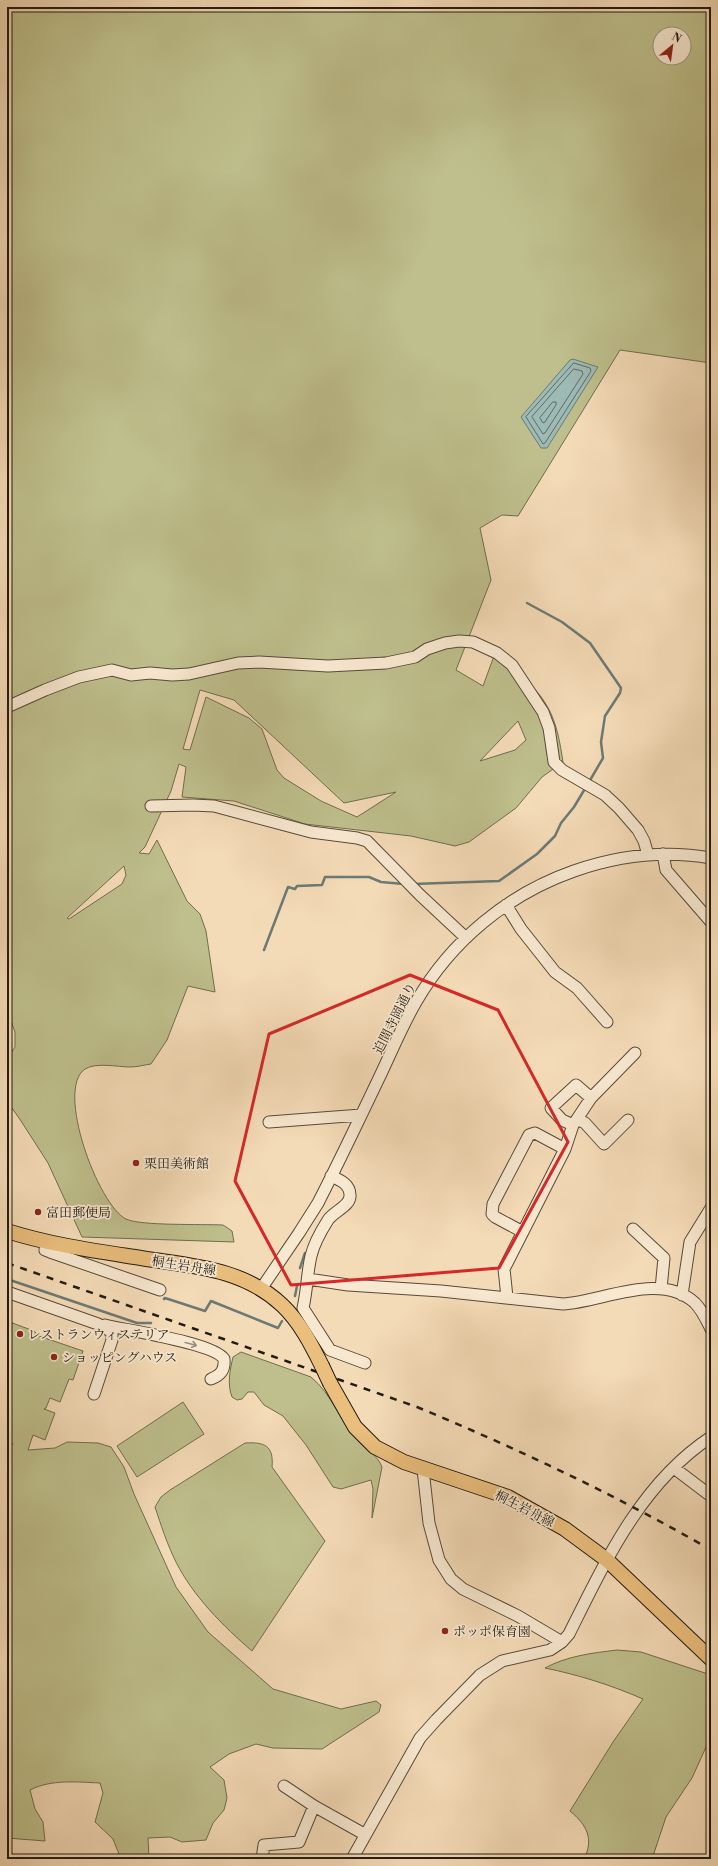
<svg xmlns="http://www.w3.org/2000/svg" width="718" height="1866" viewBox="0 0 718 1866" font-family="'Libre Bodoni','Noto Serif JP',serif">
	<rect width="100%" height="100%" fill="#f4dbb7"/>
	<filter id="stains"><feTurbulence type="fractalNoise" baseFrequency=".005" numOctaves="4"/><feColorMatrix values="0 0 0 0 .2 0 0 0 0 .09 0 0 0 0 .02 0 0 0 .5 -.17"/></filter>
	<radialGradient id="worn" r=".72"><stop offset=".6" stop-color="#630" stop-opacity="0"/><stop offset="1" stop-color="#630" stop-opacity=".3"/></radialGradient>
	<path fill="#bebf8c" stroke="#706d4f" fill-rule="evenodd" d="M7,7h704v356l-91,-13 -102,166 -16,-1 -22,13 11,52 -35,90 27,16 11,-30c18,14 42,29 53,50 10,17 13,37 16,56l-21,15 -26,31 -47,34 -14,4 -44,-10 -106,-12 -71,-23 -52,-4 4,-30 -7,-3 -8,27 -26,56 -6,6 10,1 8,-14 30,61 13,13 6,17 9,61 -27,-6 -21,54 -16,24c-7,1 -14,3 -21,3 -12,0 -34,-5 -45,2 -30,20 13,136 41,150 14,7 77,5 97,6l9,6 2,11 -152,-5 -34,-74 -27,-42 -14,-20v-42l8,-12v-15l-8,-22zM660,34h24v24h-24zM200,690l34,10 110,103 52,-11 -39,25 -36,-16 -37,-23 -7,-8 -15,-41 -13,-11 -43,-21 -16,53 -7,-1zM518,721l8,19 -11,10 -35,11zM124,866l2,9 -4,9 -53,35 -2,-1z
		M7,1321l27,10 5,5 44,15 -10,29 -4,-1 -9,23 -10,-4 -4,10 -2,1 11,4 -10,27 -12,-5 -5,15 27,-2 12,-6 31,1 13,4 13,20 10,27 42,93 32,45 65,57 68,20 35,-8 5,4 -2,7 -57,37 -49,-1 -17,-4 -27,10 -19,13 14,13 3,18 -3,12 -11,13 -7,17 -24,2 -12,-5 -22,1 1,21h-28l-8,-20 -18,-17 8,-29 -3,-10c-24,-1 -48,-4 -70,7l5,19 8,13 2,19 -38,-3z
		M241,1352l70,25c21,17 29,45 48,65 8,8 19,14 23,25l-10,51 1,-29 -2,-9 -30,9 -8,-2 -27,-42 -23,-29 -19,-11 -10,-13h-6l-6,7 -5,1 -5,-3c-5,-13 -2,-27 1,-40z
		M183,1402l21,32 -67,43 -20,-31z
		M245,1443c19,-1 29,2 27,24l53,74 -73,110c-29,-25 -59,-55 -76,-89 -9,-18 -15,-37 -21,-55l6,-10 9,-7z
		M617,1650l24,2 70,23v61l-19,42 -26,39 -14,42h-68c10,-20 3,-34 -14,-48l43,-69 30,-43c-32,-14 -64,-24 -98,-31 22,-12 47,-15 72,-18z"/>
	<path fill="#9dbab5" stroke="#6c7a74" d="M573,359l25,8 -51,81h-6l-20,-31 49,-57z"/>
	<g fill="none" stroke-linecap="round" stroke-linejoin="round">
		<path stroke="#606a64" stroke-width="1" d="M574,363l16,5 1,3 -46,72 -2,1 -17,-27z
			M574,369l8,2 1,3 -38,59 -2,1 -11,-17z
			M553,402h3v3l-11,17 -2,1 -3,-5z"/>
		<path stroke="#6c7a74" stroke-width="2.5" d="M527,603l35,19 28,21 31,45 -1,5 -15,23 -4,26 2,16 -14,24
			M413,884l86,-3 38,-27 18,-18 6,-13 13,-16 12,-20
			M264,950l24,-63 7,2 2,-3 25,-1 3,-8h44l12,5 23,2
			M300,1268l5,-15
			M7,1279l130,44h14
			M295,1296l2,-10
			M164,1299l1,-1 40,13 6,-10 67,27 4,-7
			M7,1442l5,2"/>
		<defs>
			<path id="minor" d="M7,707l38,-17 34,-13 33,-7 19,5 19,-2 22,2 17,-1 49,-11 21,-1 69,4 58,-3 29,-6 12,-8 18,-6 14,-2 14,1 24,11 15,12 31,47 6,16 5,34 8,8 43,25 14,13 19,22 6,11 4,14
				M151,806l42,-1 21,1 97,26 46,6 10,3 53,54 46,43
				M663,854l3,16 45,52
				M506,905l15,24 34,43 22,16 30,34
				M577,1119l8,4 19,21 24,-24
				M269,1122l92,-7
				M573,1125l-11,-5 -11,-12 25,-23 15,13
				M331,1176c9,4 19,8 19,19 1,11 -16,16 -22,25 -7,11 -14,23 -17,36 -4,17 -4,35 -8,52l27,42 35,13
				M633,1229l31,29 -3,31
				M523,1232l-28,-15 -3,-3 1,-10 36,-69 6,-2 30,16
				M46,1242l-1,8 5,2 110,38
				M308,1279l40,6 93,6 122,13c39,-2 97,-33 132,-1 7,7 11,16 16,26
				M261,1289l38,-56 19,-30c21,-41 41,-83 61,-125 12,-25 23,-52 37,-76 35,-61 92,-108 158,-131 43,-15 91,-21 137,-13
				M7,1292l91,32 14,8v8l-18,54
				M682,1295l8,-53 21,-34
				M507,1297l-3,-28 61,-120 8,-24 18,-27 44,-45
				M105,1325c20,5 110,18 119,34 1,11 -3,16 -13,20
				M674,1468l37,28
				M423,1469l6,54 10,37 12,19 12,10 55,27 44,26
				M284,1786l30,20 50,28
				M262,1859l2,-14 35,-3 15,-36
				M352,1859l68,-121 16,-18 44,-45 22,-14 48,-11 12,-8 7,-8c36,-72 72,-151 142,-197"/>
			<path id="major" d="M7,1231c44,14 89,20 134,27 50,8 102,10 141,47 18,17 29,39 40,61
				M330,1383l25,44 20,20 29,15 104,35 57,32 42,31 104,99"/>
		</defs>
		<use href="#minor" stroke="#564b3b" stroke-width="13"/>
		<use href="#major" stroke="#221b12" stroke-width="16"/>
		<use href="#minor" stroke="#f8e8d0" stroke-width="11"/>
		<use href="#major" stroke="#eabe7c" stroke-width="14"/>
		<path stroke="#221b12" stroke-width="2.5" stroke-dasharray="7 7" stroke-linecap="butt" d="M7,1263l410,144c101,42 199,88 294,143"/>
		<defs>
			<path id="major-bridge" d="M322,1366l8,17"/>
		</defs>
		<use href="#major-bridge" stroke="#221b12" stroke-width="16" stroke-linecap="butt"/>
		<use href="#major-bridge" stroke="#eabe7c" stroke-width="14"/>
	</g>
	<defs><path id="oneway-shaft" d="M-6 0H5M1.5-3L5.5 0L1.5 3" fill="none" stroke-width="1.6" stroke-linecap="round" stroke-linejoin="round"/></defs>
	<use stroke="#988c7a" href="#oneway-shaft" transform="translate(191 1344) rotate(15)"/>
	<path fill="none" stroke="#d62828" stroke-width="3" stroke-linejoin="round" d="M410,975l88,35 70,132 -69,126 -208,17 -56,-104 34,-147z"/>
	<g fill="#8f2418" stroke="#f8e8d0" stroke-width="1.5">
		<circle cx="136" cy="1163" r="4"/>
		<circle cx="38" cy="1212" r="4"/>
		<circle cx="20" cy="1334" r="4"/>
		<circle cx="54" cy="1357" r="4"/>
		<circle cx="445" cy="1631" r="4"/>
	</g>
	<g text-anchor="middle" stroke-width="3.5" stroke-linejoin="round" paint-order="stroke">
		<g font-size="13" fill="#221b12" stroke="#f8e8d0">
			<text transform="translate(394 1018) rotate(-63)" y="5">迫間寺岡通り</text>
			<text transform="translate(184 1265) rotate(9)" y="5">桐生岩舟線</text>
			<text transform="translate(525 1508) rotate(27)" y="5">桐生岩舟線</text>
		</g>
		<g font-size="13" fill="#221b12" stroke="#f8e8d0" text-anchor="start">
			<text x="144" y="1168">栗田美術館</text>
			<text x="46" y="1217">富田郵便局</text>
			<text x="28" y="1339">レストランウィステリア</text>
			<text x="62" y="1362">ショッピングハウス</text>
			<text x="453" y="1636">ポッポ保育園</text>
		</g>
	</g>
	<rect width="718" height="1866" fill="none" stroke="#f4dbb7" stroke-width="24"/>
	<rect x="8" y="8" width="702" height="1850" fill="none" stroke="#221b12" stroke-width="2"/>
	<rect x="12" y="12" width="694" height="1842" fill="none" stroke="#221b12"/>
	<g transform="translate(672 46) rotate(29)"><circle r="19" fill="#f8e8d0" stroke="#a29684"/>
	<path d="M0-3L7 15L0 10L-7 15Z" fill="#8f2418"/>
	<text y="-6" font-size="11" font-weight="bold" text-anchor="middle" fill="#221b12">N</text>
	</g>
	<rect width="100%" height="100%" filter="url(#stains)"/>
	<rect width="100%" height="100%" fill="url(#worn)"/>
</svg>
